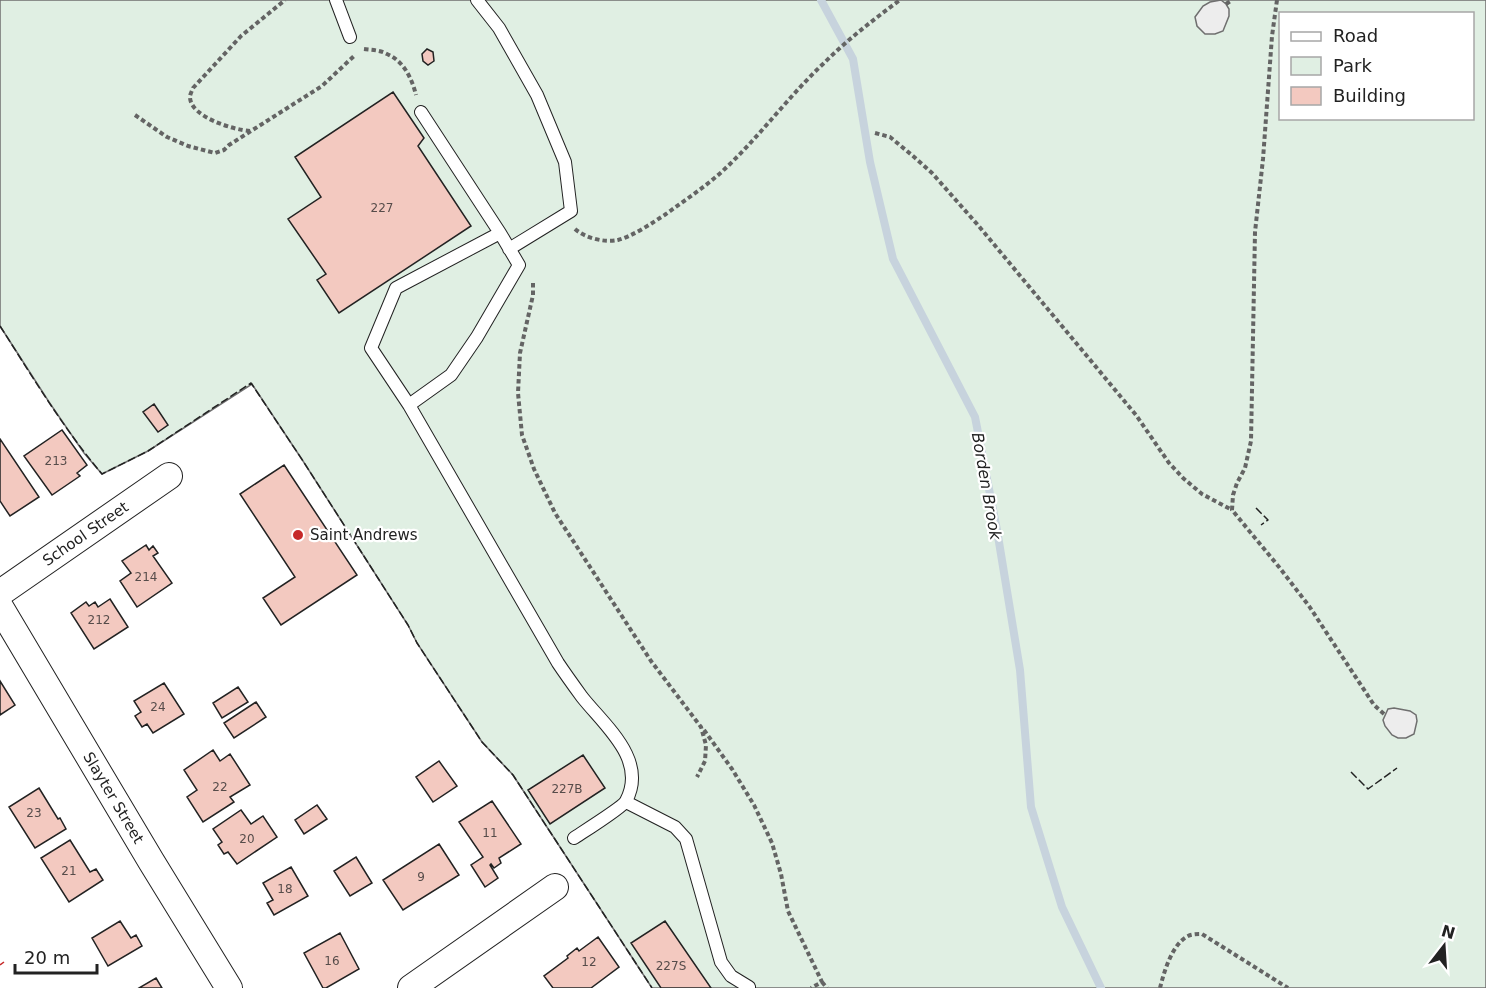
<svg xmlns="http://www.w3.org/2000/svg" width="1486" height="988" viewBox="0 0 1486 988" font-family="'DejaVu Sans',sans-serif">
	<rect width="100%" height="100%" fill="#fff"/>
	<path fill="#e0efe3" stroke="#6f6f6f" stroke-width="1.5" fill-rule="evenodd" d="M0,0h1486v988h-834l-139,-213 -31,-33 -65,-99 -9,-18 -105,-164 -51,-77 -104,67 -46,23 -18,-21 -35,-51 -49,-76zM1280,14h192v104h-192z"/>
	<path fill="#ededed" stroke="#6f6f6f" stroke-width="1.5" d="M1221,0l5,4 3,5v7l-6,15 -8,3h-10l-8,-8 -2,-9 8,-11 7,-4z
		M1394,708l16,3 6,4 1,6 -3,13 -8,4h-8l-6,-3 -7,-9 -2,-6 5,-11z"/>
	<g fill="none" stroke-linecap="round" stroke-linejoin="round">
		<path stroke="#c7d3dd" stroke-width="8" d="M821,0l32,59 17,103 23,97 82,158 22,113 23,140 11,137 31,100 39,81"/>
	</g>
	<path fill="#f3c9c0" stroke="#222" stroke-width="1.5" d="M427,49l6,3 1,9 -6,4 -5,-4 -1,-7z
		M393,92l31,46 -6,8 53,80 -132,87 -22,-33 9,-6 -38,-55 33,-22 -26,-40z
		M154,404l14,21 -10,7 -15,-20z
		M62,430l25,35 -10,8 3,3 -28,19 -28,-39z
		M0,439l39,58 -29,19 -10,-15z
		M284,465l73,110 -76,50 -18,-27 32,-21 -55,-83z
		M146,545l3,5 4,-4 5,7 -5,3 19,27 -35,24 -17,-26 11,-8 -9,-12z
		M110,599l18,28 -34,22 -23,-36 15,-11 3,4 6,-4 3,5z
		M0,681l15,24 -15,10z
		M164,683l20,31 -31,19 -6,-9 -5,3 -7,-11 6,-4 -7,-11z
		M238,687l10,15 -26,16 -9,-15z
		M256,702l10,15 -32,21 -10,-15z
		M213,750l7,11 10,-7 20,31 -20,12 4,5 -31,20 -16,-25 10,-7 -13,-20z
		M583,755l22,33 -55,36 -22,-34z
		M439,761l18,25 -24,16 -17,-25z
		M39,788l19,31 2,-1 6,11 -31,19 -26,-41z
		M492,801l29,43 -22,14 2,5 -7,5 -3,-4 -1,1 8,13 -13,9 -14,-22 12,-8 -24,-35z
		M317,805l10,14 -23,15 -9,-14z
		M241,810l10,14 12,-8 14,21 -40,27 -9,-12 -4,2 -6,-9 4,-3 -9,-13z
		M70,840l20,32 6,-3 7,11 -34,22 -28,-44z
		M439,844l20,31 -56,35 -20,-30z
		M356,857l16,26 -22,13 -16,-25z
		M291,867l17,29 -34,19 -7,-12 6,-3 -10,-17z
		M120,921l11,17 5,-3 6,11 -34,20 -16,-28z
		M665,921l46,67h-50l-30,-45z
		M340,933l19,36 -33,19h-3l-19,-35z
		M598,937l21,30 -28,21h-38l-9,-12 24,-18 -1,-2 10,-8 2,3z
		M156,978l6,10h-23z"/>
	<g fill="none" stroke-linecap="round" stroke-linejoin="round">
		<defs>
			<path id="service" d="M336,0l14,37
				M477,0l22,28 38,67 28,67 6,49 -62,38
				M421,112l79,121 -104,55 -25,60 38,57 149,258c8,12 16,23 24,34 23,29 66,63 44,104 -3,6 -43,31 -52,37
				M409,405l42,-30 26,-38 42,-72 -19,-32
				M626,802l49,25 11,12 35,123 10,14 18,11"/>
			<g id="minor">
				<path id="s1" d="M0,593l169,-117"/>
				<path id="s2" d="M0,607l151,254 78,127"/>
				<path d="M411,988l144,-101"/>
			</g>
		</defs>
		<use href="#service" stroke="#222" stroke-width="14"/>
		<use href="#minor" stroke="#222" stroke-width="28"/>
		<path stroke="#646464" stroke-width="4" stroke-dasharray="4.5 3" stroke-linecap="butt" d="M1277,0l-5,36 -9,123 -8,73 -4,209 -6,27 -8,15 -4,12 -1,15 47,57 30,39 65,99 10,9
			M1226,4l6,-4
			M364,49c8,1 16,1 23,5 17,7 25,25 29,41
			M135,115l32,22 21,9 27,7 9,-3 5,-5 93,-59 32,-30
			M250,131c-16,-1 -60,-14 -60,-34 0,-3 2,-6 3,-9l48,-52 44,-36
			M875,133l15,4 23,19 19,17 45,51 159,191 33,48 14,15 19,16 30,16
			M575,229c10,9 30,14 43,11 13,-3 36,-18 48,-26 22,-16 45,-31 64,-50 33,-32 60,-69 93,-100 24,-24 50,-44 77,-64
			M533,283v12l-13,58 -2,40 4,42 12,34 21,44 96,148 50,66 5,18 -1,16 -8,16
			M704,730l28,39 22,36 18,38 9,31 7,37 34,71 -11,6
			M822,982l5,6
			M1160,988c4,-16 12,-44 28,-52 4,-2 9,-2 14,-2l86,54"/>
		<use href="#service" stroke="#fff" stroke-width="12"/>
		<use href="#minor" stroke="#fff" stroke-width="26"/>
		<path stroke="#222" stroke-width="1.5" stroke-dasharray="8 3" stroke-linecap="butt" d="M0,326c32,50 63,102 102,148l46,-23 103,-68 52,78 105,164 9,18 65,99 31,33 139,213
			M1256,508l12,12 -7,5
			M1351,772l17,17 29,-21"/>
		<path stroke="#c62828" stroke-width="1.5" stroke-dasharray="21 4.5 3 4.5" stroke-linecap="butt" d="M0,965l4,-3"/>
	</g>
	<circle fill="#c62828" stroke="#fff" stroke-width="2" cx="298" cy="535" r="6"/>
	<g text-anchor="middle" stroke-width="4.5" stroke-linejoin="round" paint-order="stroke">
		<g font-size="12" fill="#564c4a">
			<text x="382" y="212">227</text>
			<text x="56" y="465">213</text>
			<text x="146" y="581">214</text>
			<text x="99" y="624">212</text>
			<text x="158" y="711">24</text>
			<text x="220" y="791">22</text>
			<text x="567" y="793">227B</text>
			<text x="34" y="817">23</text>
			<text x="490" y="837">11</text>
			<text x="247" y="843">20</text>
			<text x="69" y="875">21</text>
			<text x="421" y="881">9</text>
			<text x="285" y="893">18</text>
			<text x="332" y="965">16</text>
			<text x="589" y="966">12</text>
			<text x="671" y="970">227S</text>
		</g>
		<g font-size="15" fill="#222" stroke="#fff">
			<text dy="5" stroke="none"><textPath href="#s1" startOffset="104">School Street</textPath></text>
			<text dy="5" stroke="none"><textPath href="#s2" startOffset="222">Slayter Street</textPath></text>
		</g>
		<g font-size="15" fill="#222" stroke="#fff" text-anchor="start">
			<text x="310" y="540">Saint Andrews</text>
		</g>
		<g font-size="16" font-style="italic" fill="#222" stroke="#fff">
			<text transform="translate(987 486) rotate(80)" y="6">Borden Brook</text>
		</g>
	</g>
	<rect x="1279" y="12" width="195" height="108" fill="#ffffff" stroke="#a7a7a7" stroke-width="1.5"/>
	<rect x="1291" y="32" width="30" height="9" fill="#ffffff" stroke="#a7a7a7" stroke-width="1.5"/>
	<text x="1333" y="42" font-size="18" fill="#222222">Road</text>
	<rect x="1291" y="57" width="30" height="18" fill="#e0efe3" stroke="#a7a7a7" stroke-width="1.5"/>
	<text x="1333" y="72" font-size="18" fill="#222222">Park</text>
	<rect x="1291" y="87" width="30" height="18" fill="#f3c9c0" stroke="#a7a7a7" stroke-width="1.5"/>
	<text x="1333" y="102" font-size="18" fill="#222222">Building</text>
	<g transform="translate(1444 946) rotate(17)" stroke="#ffffff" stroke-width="4.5" paint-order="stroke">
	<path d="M0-4.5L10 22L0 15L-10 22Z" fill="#222222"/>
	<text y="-9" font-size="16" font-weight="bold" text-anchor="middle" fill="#222222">N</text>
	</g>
	<path d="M15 964v9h82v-9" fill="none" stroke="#222222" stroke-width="3"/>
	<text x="24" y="964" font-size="18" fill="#222222" stroke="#ffffff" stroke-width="4.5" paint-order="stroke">20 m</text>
</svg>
